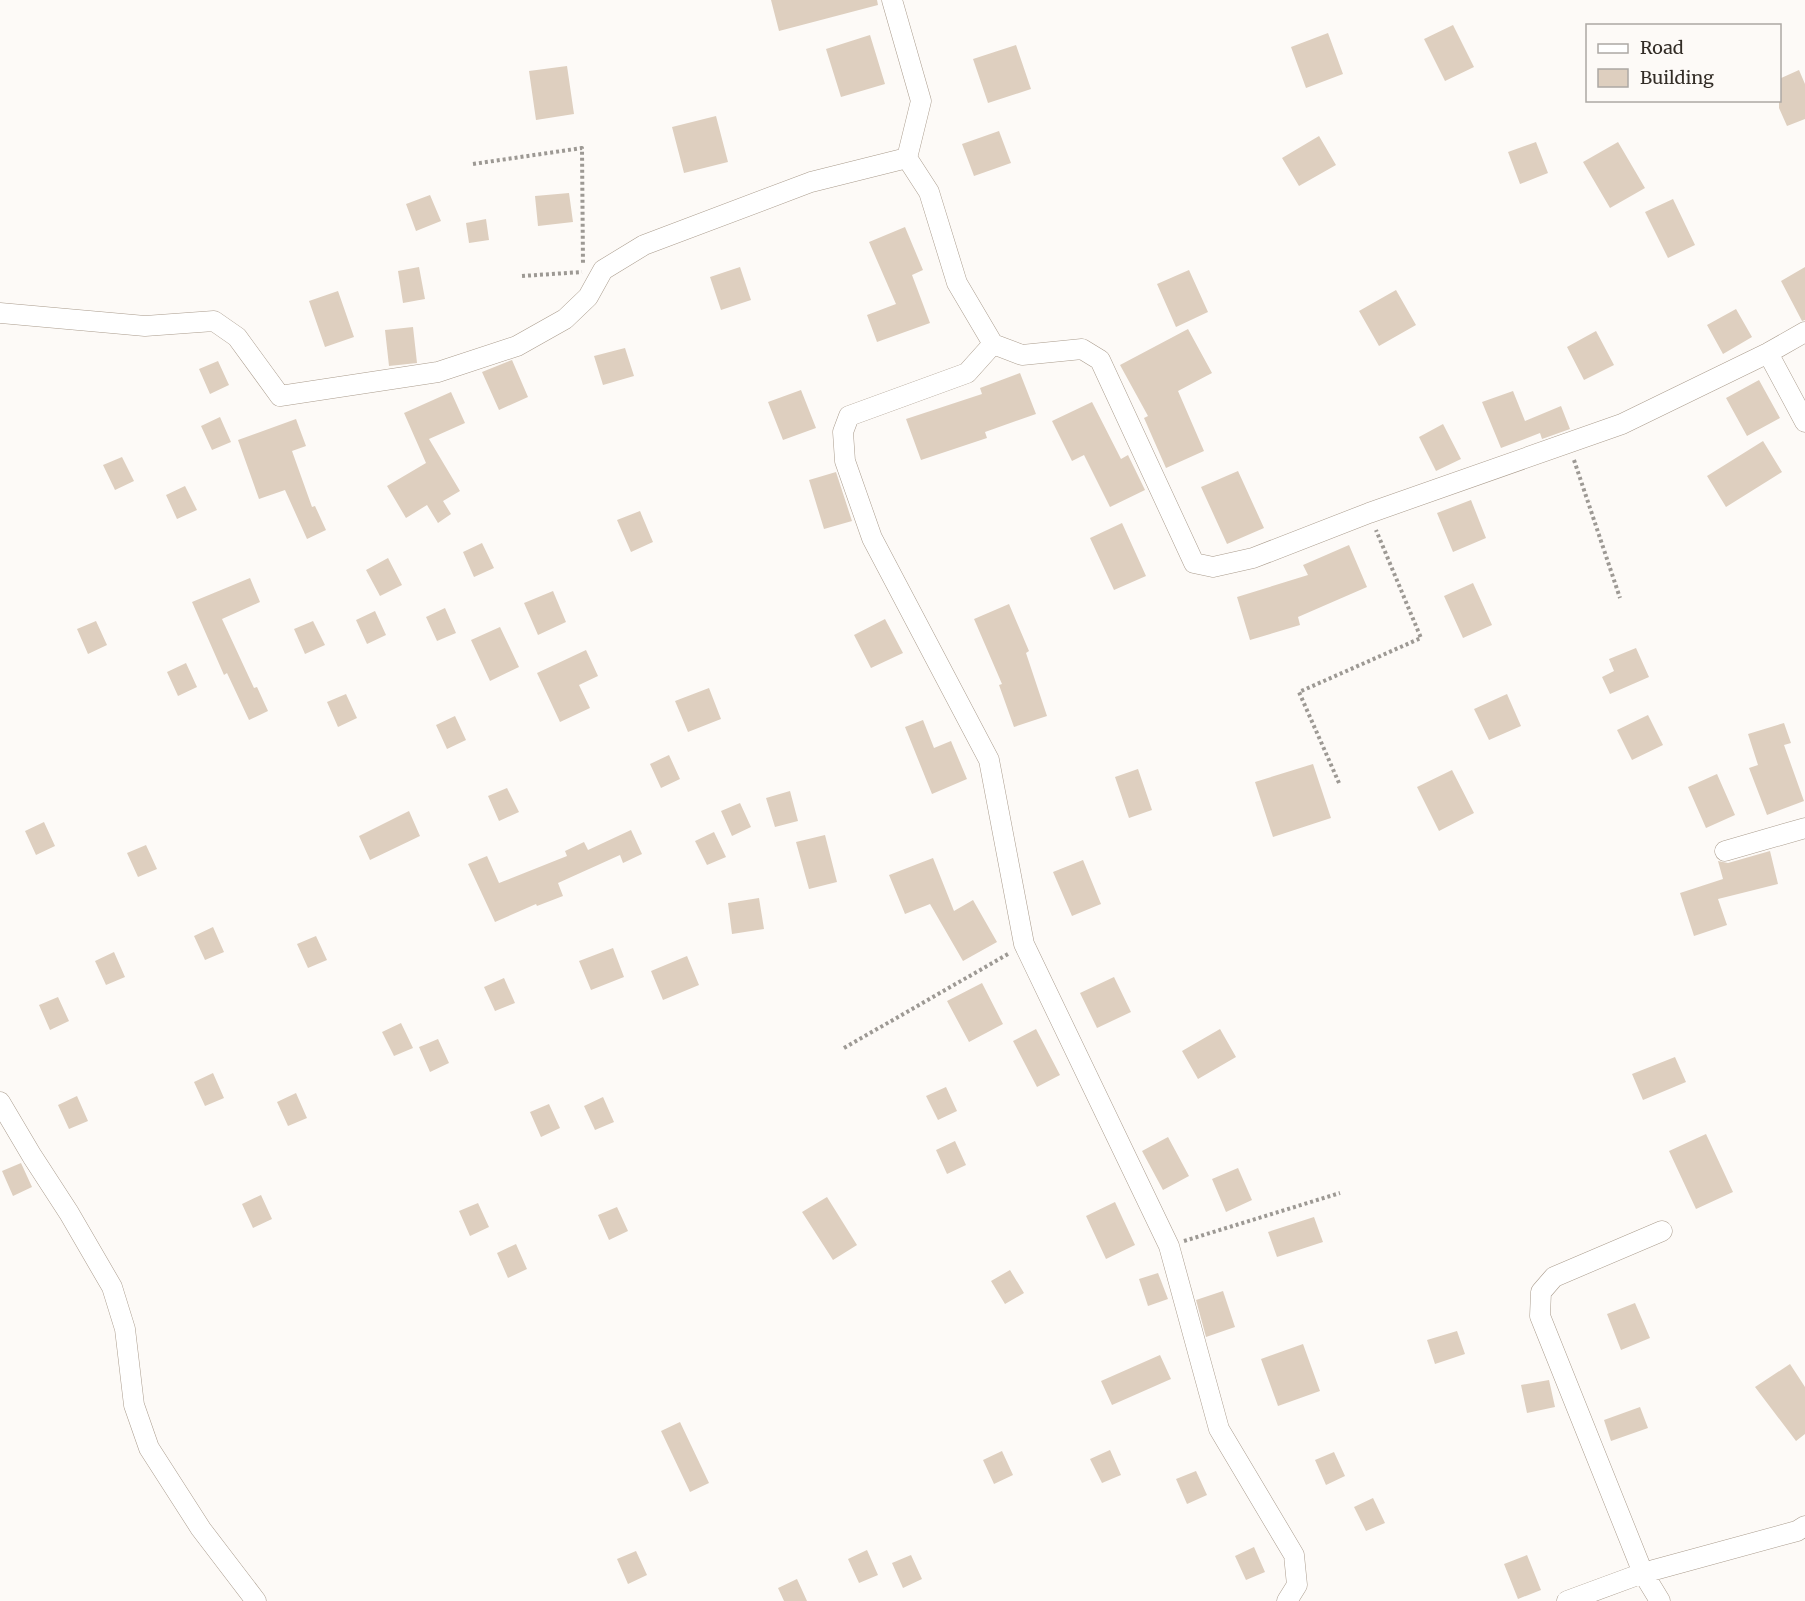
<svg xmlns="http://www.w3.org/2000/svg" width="1805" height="1601" viewBox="0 0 1805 1601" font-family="Merriweather,serif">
	<rect width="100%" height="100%" fill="#fdfaf7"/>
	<path fill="#decfbf" d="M771,0h106l1,5 -99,26z
		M1453,25l21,42 -29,14 -21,-42z
		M1328,33l15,41 -37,14 -15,-41z
		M870,35l15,49 -44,13 -15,-48z
		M1016,45l15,44 -43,14 -15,-44z
		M567,66l7,48 -38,6 -7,-49z
		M1799,70l6,14v35l-18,7 -8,-18v-29z
		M716,116l12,46 -44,11 -12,-46z
		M999,131l12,32 -37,13 -12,-32z
		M1319,136l17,29 -37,21 -17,-28z
		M1536,142l12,31 -28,11 -12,-32z
		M1618,142l27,46 -35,20 -27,-46z
		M569,193l4,29 -35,4 -3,-30z
		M430,195l11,26 -25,10 -10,-27z
		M1673,199l22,46 -27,13 -23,-46z
		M486,219l3,21 -20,3 -3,-20z
		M905,227l18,43 -11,5 18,48 -53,19 -10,-27 29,-11 -27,-62z
		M419,267l6,32 -22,4 -5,-32z
		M740,267l11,33 -30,10 -11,-33z
		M1805,267v53l-3,1 -21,-40z
		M1189,270l19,42 -32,15 -19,-43z
		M1396,290l20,35 -37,21 -20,-35z
		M338,291l16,46 -29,10 -16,-46z
		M1736,309l16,28 -29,17 -16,-29z
		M413,327l4,36 -28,3 -4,-36z
		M1188,329l24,44 -34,18 26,60 -38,17 -22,-50 4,-2 -28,-51z
		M1596,331l18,34 -30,15 -17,-33z
		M625,348l9,28 -31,9 -9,-29z
		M512,360l16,37 -29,13 -17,-38z
		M218,361l11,24 -19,9 -11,-25z
		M1020,373l16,41 -51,18 2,6 -66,22 -15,-41 76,-25 -2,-6z
		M1759,380l21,38 -33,18 -21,-38z
		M801,390l15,38 -33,12 -15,-38z
		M1513,391l12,30 36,-15 9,23 -28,10 -2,-6 -39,15 -19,-46z
		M451,392l14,31 -36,16 31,52 -17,10 8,13 -13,9 -11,-18 -21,13 -19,-32 39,-23 -22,-50z
		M1092,402l29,57 7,-4 17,35 -35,17 -26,-52 -12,6 -20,-40z
		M220,417l11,25 -19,8 -11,-24z
		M296,419l10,27 -14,5 20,56 3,-1 11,24 -19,9 -22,-49 -26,9 -21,-59z
		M1443,424l18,35 -25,12 -17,-34z
		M1763,441l19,31 -56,35 -19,-31z
		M122,457l12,24 -19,9 -12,-25z
		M1238,471l26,57 -37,16 -26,-57z
		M836,472l16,49 -28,8 -15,-49z
		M185,486l12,24 -20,9 -11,-24z
		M1471,500l15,38 -33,14 -16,-39z
		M640,511l13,31 -22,10 -14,-32z
		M1122,523l24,53 -32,14 -24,-52z
		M482,543l12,25 -20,9 -11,-25z
		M1349,545l18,42 -69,30 2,8 -50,15 -13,-43 71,-22 -5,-10z
		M388,558l14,27 -22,11 -14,-26z
		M250,578l10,24 -38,17 32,69 3,-1 11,24 -19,9 -22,-47 -3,2 -32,-73z
		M1473,583l19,42 -29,13 -19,-42z
		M553,591l13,31 -28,13 -14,-32z
		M1009,604l20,47 -3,2 21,63 -33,11 -15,-42 3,-1 -28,-65z
		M445,608l11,25 -19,8 -11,-24z
		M375,611l11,24 -19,9 -11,-24z
		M885,619l18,34 -32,15 -17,-33z
		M96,621l11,24 -19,9 -11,-25z
		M313,621l12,24 -20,9 -11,-25z
		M500,627l19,40 -29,14 -19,-41z
		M1636,648l13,29 -39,17 -8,-17 12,-6 -5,-12z
		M586,650l12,26 -19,9 11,23 -30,14 -23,-49z
		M186,663l11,24 -19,9 -11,-24z
		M709,688l12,31 -33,13 -13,-31z
		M346,694l11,24 -19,9 -11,-25z
		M1507,694l14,32 -32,14 -15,-31z
		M1648,715l15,30 -31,15 -15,-30z
		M455,716l11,24 -19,9 -11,-24z
		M923,720l11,28 17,-7 16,38 -35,15 -27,-67z
		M1784,723l7,20 -7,2 20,56 -37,14 -18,-47 9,-3 -10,-31z
		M669,755l11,24 -19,9 -11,-24z
		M1313,764l18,54 -58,19 -18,-55z
		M1138,769l14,41 -23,8 -14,-41z
		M1452,770l22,43 -35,18 -22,-44z
		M1717,774l18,41 -29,13 -18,-41z
		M507,788l12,24 -20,9 -11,-25z
		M790,791l8,30 -23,6 -9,-29z
		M740,803l11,24 -19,9 -11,-25z
		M409,811l11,25 -50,24 -11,-24z
		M44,822l11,24 -19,9 -11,-24z
		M631,830l11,24 -19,9 -3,-8 -62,28 5,13 -26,10 -1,-2 -41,18 -27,-58 19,-8 12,27 68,-27 -2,-5 19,-9 4,8z
		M714,832l12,25 -19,8 -12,-24z
		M825,835l12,47 -28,7 -13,-47z
		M146,845l11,24 -19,8 -11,-24z
		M1770,851l8,33 -60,15 9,26 -33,11 -14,-43 43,-14 -5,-18 10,2z
		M933,858l21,53 19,-11 24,42 -34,19 -33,-57 -25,10 -16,-39z
		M1083,860l18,44 -29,12 -19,-44z
		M759,898l5,31 -32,5 -4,-31z
		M213,927l11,25 -19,8 -11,-24z
		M316,936l11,24 -19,8 -11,-24z
		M613,948l11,29 -33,13 -12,-29z
		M114,952l11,25 -19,8 -11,-24z
		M687,956l12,29 -36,15 -12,-29z
		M1114,977l17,35 -34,16 -17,-35z
		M504,978l11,25 -20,8 -11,-24z
		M982,983l21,41 -34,18 -22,-41z
		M58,997l11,24 -19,9 -11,-25z
		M401,1023l12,25 -19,8 -12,-24z
		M1036,1029l24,46 -23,12 -24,-46z
		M1220,1029l16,28 -38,22 -16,-28z
		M438,1039l11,24 -19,9 -11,-25z
		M1675,1057l11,25 -43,18 -11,-26z
		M213,1073l11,25 -19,8 -11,-24z
		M946,1087l11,24 -19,9 -12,-24z
		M296,1093l11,25 -19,8 -11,-24z
		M77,1096l11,25 -19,8 -11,-24z
		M603,1097l11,25 -19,8 -11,-24z
		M549,1104l11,24 -19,9 -11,-25z
		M1706,1134l27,58 -37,17 -27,-58z
		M1168,1137l21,39 -26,14 -21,-39z
		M955,1141l11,24 -19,9 -11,-24z
		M21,1163l11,24 -19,9 -11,-25z
		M1238,1168l14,32 -26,12 -14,-33z
		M261,1195l11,24 -19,9 -11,-24z
		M827,1197l30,48 -24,15 -31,-48z
		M1115,1202l20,43 -29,14 -20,-43z
		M478,1203l11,24 -19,9 -11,-25z
		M617,1207l11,24 -19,9 -11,-25z
		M1314,1217l9,25 -46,15 -9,-25z
		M516,1244l11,25 -19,9 -11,-25z
		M1010,1270l14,23 -19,11 -14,-23z
		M1158,1273l10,26 -20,7 -9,-27z
		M1223,1291l12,36 -29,10 -10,-37z
		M1635,1303l15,35 -29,12 -14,-36z
		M1457,1331l8,23 -30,10 -8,-24z
		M1303,1344l17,47 -42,15 -17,-47z
		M1160,1355l11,24 -59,26 -11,-24z
		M1790,1364l15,23v47l-9,7 -41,-54z
		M1549,1380l6,27 -28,6 -6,-28z
		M1640,1407l8,21 -37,13 -7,-21z
		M680,1422l29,61 -19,9 -29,-61z
		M1110,1450l11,25 -19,8 -12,-24z
		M1002,1451l11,24 -19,9 -11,-24z
		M1334,1452l11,24 -19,9 -11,-25z
		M1196,1471l11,24 -20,9 -11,-25z
		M1373,1498l12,25 -19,8 -12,-24z
		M1254,1547l11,25 -19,8 -11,-24z
		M867,1550l11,25 -19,8 -11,-24z
		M636,1551l11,24 -19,9 -11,-25z
		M911,1555l11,24 -19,9 -11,-25z
		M1527,1555l14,35 -23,9 -14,-35z
		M797,1579l10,22h-23l-6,-13z"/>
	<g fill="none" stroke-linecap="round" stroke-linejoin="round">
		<defs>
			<path id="minor" d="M892,0l29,101 -14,57
				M0,313l145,13 69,-5 23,16 43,59 158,-24 79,-26 48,-27 23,-22 15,-27 41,-25 167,-63 96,-24 22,34 28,91 36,61 29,11 60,-6 18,11 94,203 19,4 40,-9 116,-45 253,-89 146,-71 37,-21
				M993,344l-26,29 -118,43 -6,16 2,29 27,77 117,222 35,184 145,302 50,183 75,126 3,30 -10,16
				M1768,353l37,69
				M1725,851l80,-23
				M0,1102l32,54 37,57 43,74 13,42 9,76 15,43 52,81 55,72
				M1567,1601l76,-28 154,-42 8,-5
				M1660,1601l-17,-28 -103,-257 1,-24 13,-15 108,-46"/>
		</defs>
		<use href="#minor" stroke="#aa9c8d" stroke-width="21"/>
		<path stroke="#9d9994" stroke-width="4" stroke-dasharray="3 3" stroke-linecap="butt" d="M473,164l109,-16 1,117
			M522,276l60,-4
			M1574,460l46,138
			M1339,783l-40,-91 122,-54 -45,-108
			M844,1048l164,-94
			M1184,1241l156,-48"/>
		<use href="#minor" stroke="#fff" stroke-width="20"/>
	</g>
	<rect x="1586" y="24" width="195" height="78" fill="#fdfaf7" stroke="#aca8a4" stroke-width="1.5"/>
	<rect x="1598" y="44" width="30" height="9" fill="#ffffff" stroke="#aca8a4" stroke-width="1.5"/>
	<text x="1640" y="54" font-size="18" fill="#332d27">Road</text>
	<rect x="1598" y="69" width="30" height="18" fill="#decfbf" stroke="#aca8a4" stroke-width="1.5"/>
	<text x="1640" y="84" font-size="18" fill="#332d27">Building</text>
</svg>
